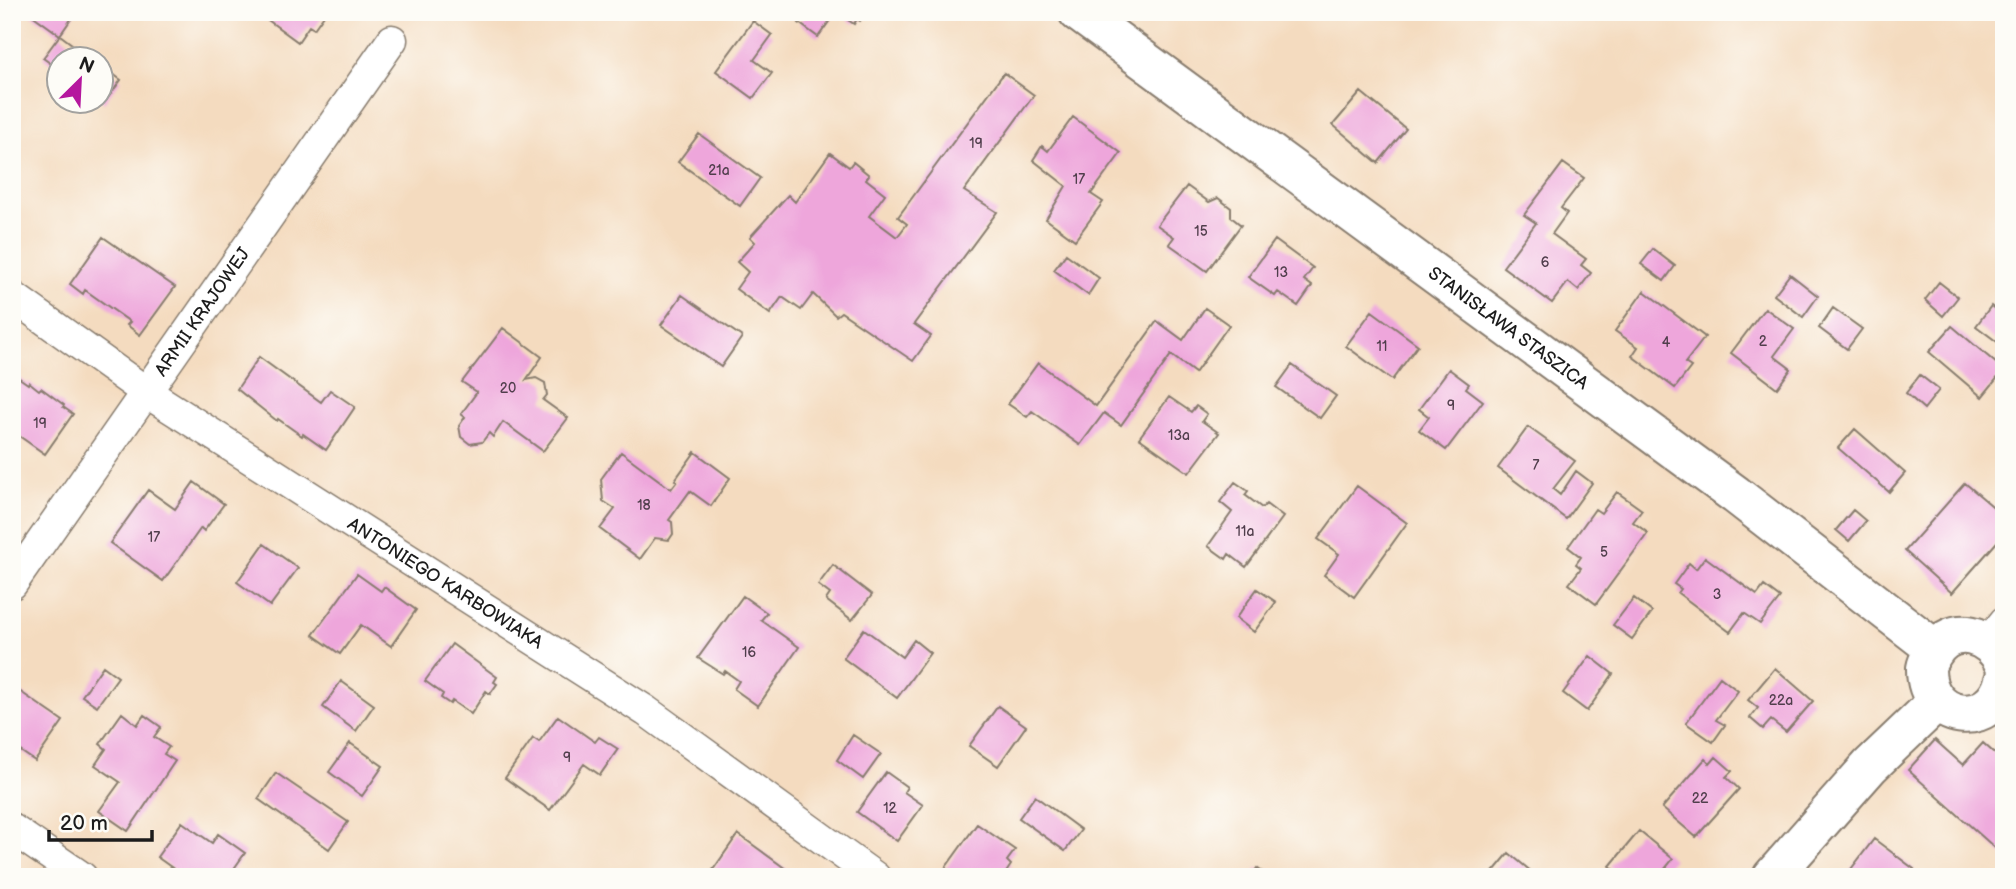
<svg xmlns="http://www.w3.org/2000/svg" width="2016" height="889" viewBox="0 0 2016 889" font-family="'Balsamiq Sans',sans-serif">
	<rect width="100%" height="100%" fill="#fdfcf7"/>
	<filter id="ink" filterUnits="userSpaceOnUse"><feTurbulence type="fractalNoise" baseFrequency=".0143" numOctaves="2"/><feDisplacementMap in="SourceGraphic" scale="14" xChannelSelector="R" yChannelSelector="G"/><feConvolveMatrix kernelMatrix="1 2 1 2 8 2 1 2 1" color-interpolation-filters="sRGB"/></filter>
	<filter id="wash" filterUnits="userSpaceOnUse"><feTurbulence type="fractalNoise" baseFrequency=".00686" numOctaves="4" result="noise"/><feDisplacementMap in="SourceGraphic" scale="28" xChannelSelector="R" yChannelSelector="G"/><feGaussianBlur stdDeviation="1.57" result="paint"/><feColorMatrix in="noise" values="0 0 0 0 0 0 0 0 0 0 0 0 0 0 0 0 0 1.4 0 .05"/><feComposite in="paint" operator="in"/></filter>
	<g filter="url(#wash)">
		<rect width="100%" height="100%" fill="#f4dbbf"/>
		<g id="blocks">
			<path fill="#eea6db" d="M28,12h48l-16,23z
				M257,12h69l-12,17 -5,-3 -11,16z
				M807,12h29l-18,25 -19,-14z
				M845,12h22l-7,9 -3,-2 -3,5 -12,-8z
				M753,21l19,14 -18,25 18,13 -19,25 -37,-27z
				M60,35l33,25h-33v10l-17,-12z
				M102,66l19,14 -17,23 -2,-2z
				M1004,73l30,22 -70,96 33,21 -83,112 17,12 -18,25 -72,-49 -5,4 -23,-22 -12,16 -19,-13 -12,17 -34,-25 12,-17 -11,-10 18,-20 -5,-5 38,-42 7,7 35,-49 19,14 4,-5 16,13 -3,4 19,15 -16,22 28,21 10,-13 -9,-7z
				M1361,92l45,37 -28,34 -45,-38z
				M1073,117l48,36 -30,41 12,8 -28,38 -29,-21 20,-33 -33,-26 9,-14 6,5z
				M699,134l61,44 -20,28 -62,-44z
				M1563,163l21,15 -23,30 6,5 -15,21 34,25 -5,6 10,8 -13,17 -10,-8 -16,21 -49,-36 33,-44 -12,-8z
				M1187,186l22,16 9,-4 13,10v9l10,8 -34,46 -38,-27 5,-7 -17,-12z
				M103,237l72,50 -35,48 -13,-10 3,-3 -45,-32 -2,4 -13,-10z
				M1275,240l38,28 -9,12 8,6 -14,20 -20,-14 -3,4 -27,-19z
				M1653,249l22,17 -11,15 -23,-17z
				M1066,254l33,24 -11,17 -34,-25z
				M1790,274l28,22 -15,21 -29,-22z
				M1939,282l19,15 -15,19 -18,-16z
				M1644,291l61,46 -20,26 6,4 -16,21 -43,-32 6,-9 -23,-16z
				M682,295l60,42 -21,30 -60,-42z
				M1991,306l11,9 2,-2v34l-28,-21z
				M1205,308l24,17 -34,48 -24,-18 -50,70 -17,-12 -24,32 -48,-34 -5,6 -19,-13 30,-41 58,43 61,-85 26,19z
				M1765,308l29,21 -20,27 17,13 -14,19 -46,-35z
				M1833,308l29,21 -15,20 -28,-21z
				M1372,311l46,34 -26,35 -46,-34z
				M1952,326l52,44 -22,27 -53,-45z
				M503,328l39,29 -16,23 10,-2 9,5 2,12 -4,5 25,18 -25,33 -40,-29 -10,15 -4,-4 -7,9 -12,2 -9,-7 -2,-11 6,-9 -4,-3 16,-22 -15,-10z
				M259,357l62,45 9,-12 25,17 -29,43 -23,-16 -1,2 -24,-17 -1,2 -40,-32z
				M1292,365l44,31 -16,22 -44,-31z
				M1449,369l20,15 -3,4 17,13 -37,49 -27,-20 10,-13 -10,-8z
				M12,373l16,11 1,-2 10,8 2,-2 23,17 -1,2 10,7 -28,40 -33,-23z
				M1920,375l19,15 -15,19 -18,-16z
				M1169,397l22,15 5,-6 11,8 -5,7 17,12 -30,40 -50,-35z
				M1528,427l47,34 -22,28 7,6 16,-24 16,12 -26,36 -68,-51z
				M1855,429l50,44 -16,19 -51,-44z
				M621,452l50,37 6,-8 -2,-1 20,-28 35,26 -19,28 -21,-15 -21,29 3,2 1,12 -4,6 -14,-2 -15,21 -40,-30 15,-20 -12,-8 -2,-22z
				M194,482l30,22 -20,27 -3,-3 -38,53 -53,-38 38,-53 27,19z
				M1235,482l13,9 -3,4 17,13 4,-4 17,13 -37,50 -17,-13 -3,5 -18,-13 24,-34 -12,-10z
				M1965,483l39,33v18l-52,59 -47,-42z
				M1357,486l50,37 -53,74 -30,-22 15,-21 -21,-15z
				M1617,492l25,18 -9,12 15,11 -52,71 -27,-20 12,-16 -5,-4 5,-7 -13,-10 27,-38 6,4z
				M1853,510l13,11 -17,20 -13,-11z
				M264,544l34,24 -28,38 -33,-24z
				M1705,557l52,38 7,-9 16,12 -20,26 -16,-11 -14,19 -52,-39 3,-4 -7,-5 15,-21 7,6z
				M833,565l39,30 -20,25 -26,-20 4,-6 -12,-9z
				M357,574l24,17 3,-4 32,23 -25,36 -30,-21 -21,29 -27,-19z
				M1257,589l19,13 -22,30 -18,-14z
				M743,596l24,17 -6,7 38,27 -41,59 -24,-17 5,-8 -14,-10 -2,3 -25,-16z
				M1634,598l18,14 -20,27 -19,-14z
				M864,629l38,28 12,-17 16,13 -33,45 -54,-40z
				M452,644l45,33 -3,5 3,2 -7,10 -4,-3 -15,23 -19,-13 -2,3 -9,-6 2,-4 -18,-13z
				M1590,656l23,18 -26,37 -24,-18z
				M103,666l15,11 -21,29 -15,-10z
				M1775,668l38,33 -27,31 -15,-12 -8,9 -13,-11 8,-10 -10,-8z
				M1720,677l18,14 -22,29 9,5 -12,17 -27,-19z
				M341,681l33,24 -18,26 -33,-24z
				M12,686l51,35 -28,40 -19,-13 -4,5z
				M998,706l28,20 -28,40 -29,-20z
				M122,713l15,12 7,-10 17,12 -7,10 15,10 -5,7 11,7 -47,70 -29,-20 21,-29 -25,-17 11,-16 -6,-5z
				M558,716l37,26 4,-5 19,12 -18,26 -16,-11 -34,46 -45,-32 28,-40 6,4z
				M853,735l28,19 -18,25 -26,-19z
				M1935,740l28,25 20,-22 21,19v94l-96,-86z
				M350,743l33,23 -21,30 -33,-24z
				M1716,757l16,14 -6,6 13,12 -43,48 -34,-29 43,-49 5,5z
				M886,772l21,15 -3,5 19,13 -26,36 -40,-29z
				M276,773l72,49 -19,27 -71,-50z
				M1035,796l46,34 -16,21 -46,-33z
				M182,822l30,21 6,-9 27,19 -17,24h-43l-28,-20z
				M977,824l38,26 -8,11 4,4 -8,12h-58l-4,-3z
				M1639,831l34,28 -13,16 1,2h-38l-13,-11z
				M738,834l59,43h-89z
				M1874,839l40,30 -6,8h-63z
				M1509,853l24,20 -3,4h-41z
				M1257,868l12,9h-18z"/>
		</g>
	</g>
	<g filter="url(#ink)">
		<use href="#blocks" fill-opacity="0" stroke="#887c6e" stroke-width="2"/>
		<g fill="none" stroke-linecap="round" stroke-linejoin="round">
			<defs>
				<g id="street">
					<path id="s1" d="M12,296l134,96 500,319 229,166"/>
					<path id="s2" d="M12,584l380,-544"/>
					<path d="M1988,642l16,-20"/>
					<path d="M12,829l70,48"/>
				</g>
				<g id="secondary">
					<path id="s3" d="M1078,12l658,483 199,154"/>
					<path d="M2004,664c-12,-30 -52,-42 -71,-11 -3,5 -6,9 -7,15 -1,54 66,63 78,12"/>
					<path d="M1772,877l98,-111 67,-64"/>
				</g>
			</defs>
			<use href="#street" stroke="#887c6e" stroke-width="33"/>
			<use href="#secondary" stroke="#887c6e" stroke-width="42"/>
			<use href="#street" stroke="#fff" stroke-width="30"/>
			<use href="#secondary" stroke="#fff" stroke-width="38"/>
		</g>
	</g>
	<g text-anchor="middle" stroke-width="6" stroke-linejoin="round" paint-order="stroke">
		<g font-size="14" fill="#503e4c">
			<text x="976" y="148">19</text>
			<text x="719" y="175">21a</text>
			<text x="1079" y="184">17</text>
			<text x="1201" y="236">15</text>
			<text x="1545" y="267">6</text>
			<text x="1281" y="277">13</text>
			<text x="1763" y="346">2</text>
			<text x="1666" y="347">4</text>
			<text x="1382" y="351">11</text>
			<text x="508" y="393">20</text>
			<text x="1451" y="410">9</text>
			<text x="40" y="428">19</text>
			<text x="1179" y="440">13a</text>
			<text x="1536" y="470">7</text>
			<text x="644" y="510">18</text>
			<text x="1245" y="536">11a</text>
			<text x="154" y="542">17</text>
			<text x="1604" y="557">5</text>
			<text x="1717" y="599">3</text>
			<text x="749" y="657">16</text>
			<text x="1781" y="705">22a</text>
			<text x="567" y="762">9</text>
			<text x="1700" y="803">22</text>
			<text x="890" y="813">12</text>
		</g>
		<g font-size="18" fill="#1c1c1c" stroke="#fdfcf7">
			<text dy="6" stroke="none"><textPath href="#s2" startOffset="332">ARMII KRAJOWEJ</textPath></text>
			<text dy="6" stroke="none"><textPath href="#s3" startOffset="534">STANISŁAWA STASZICA</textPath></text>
			<text dy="6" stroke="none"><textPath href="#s1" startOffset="520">ANTONIEGO KARBOWIAKA</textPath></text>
		</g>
	</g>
	<rect width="2016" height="889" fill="none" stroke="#fdfcf7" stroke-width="42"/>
	<g transform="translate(80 80) rotate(24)"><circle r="33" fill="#fdfcf7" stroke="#a3a29f" stroke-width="2"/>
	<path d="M0-5L12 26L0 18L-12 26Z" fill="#b5179e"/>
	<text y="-10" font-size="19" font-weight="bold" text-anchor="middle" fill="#1c1c1c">N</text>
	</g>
	<path d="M49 830v10h103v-10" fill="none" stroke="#1c1c1c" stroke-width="3.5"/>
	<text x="60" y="830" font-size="21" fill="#1c1c1c" stroke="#fdfcf7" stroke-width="5" paint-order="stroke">20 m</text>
</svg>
